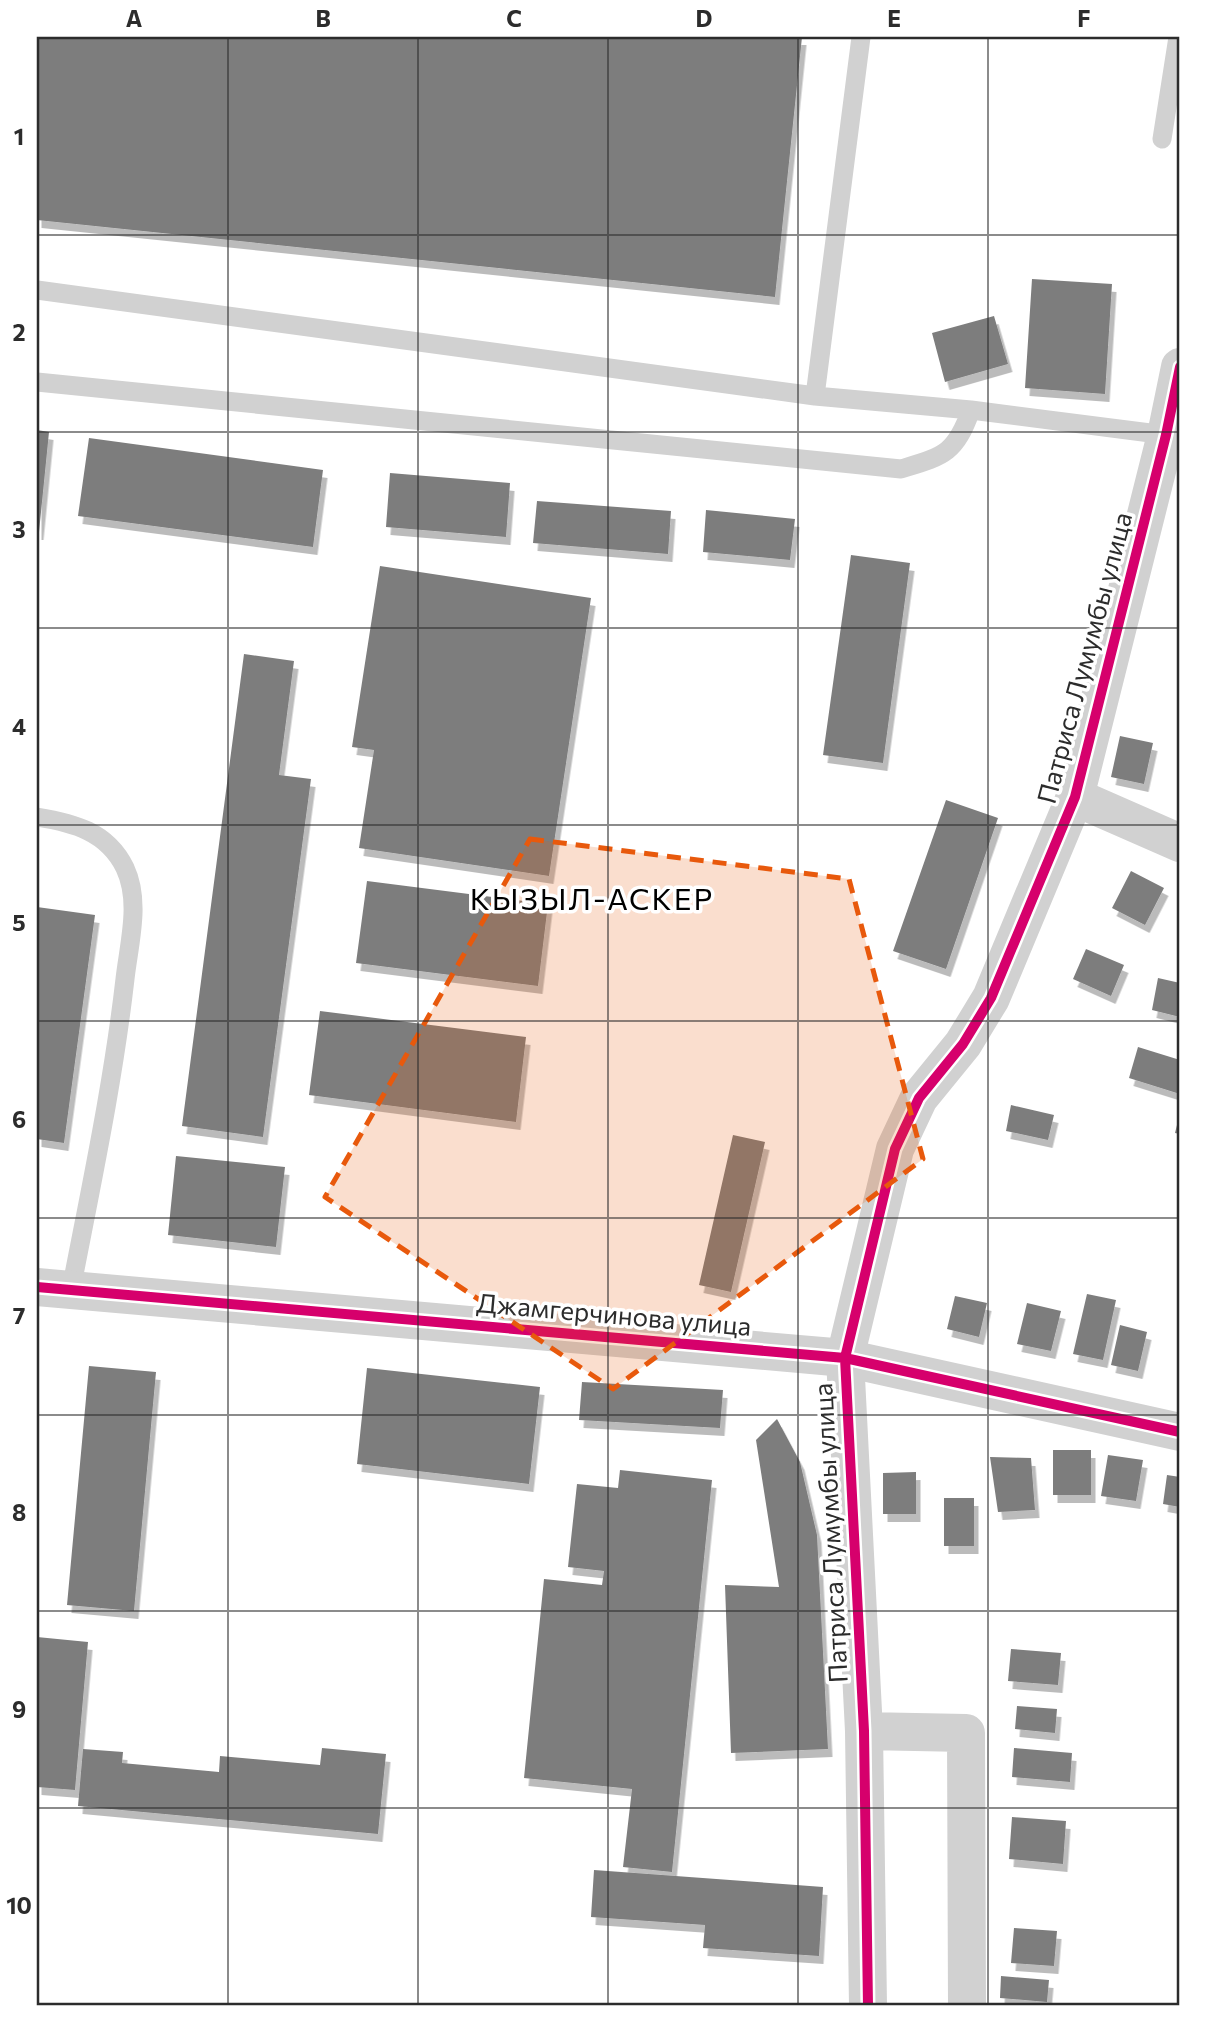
<svg xmlns="http://www.w3.org/2000/svg" width="1217" height="2043" viewBox="0 0 1217 2043" font-family="Commissioner,sans-serif">
	<defs>
		<filter id="shadow"><feDropShadow dx="4.5" dy="8" stdDeviation="0" flood-color="#0004"/></filter>
	</defs>
	<rect width="100%" height="100%" fill="#fff"/>
	<path fill="#7d7d7d" filter="url(#shadow)" d="M37,37h765l-27,260 -738,-77z
		M1032,279l80,5 -7,110 -80,-6z
		M994,316l14,48 -63,18 -13,-49z
		M37,430l12,2 -10,100h-2z
		M89,438l234,32 -10,77 -235,-31z
		M390,473l120,10 -4,54 -120,-10z
		M537,501l134,10 -3,43 -135,-11z
		M706,510l89,9 -5,41 -87,-8z
		M851,555l59,8 -27,200 -60,-8z
		M380,566l211,32 -42,278 -190,-28 15,-98 -22,-3z
		M244,654l50,7 -15,114 32,4 -48,358 -81,-11z
		M1120,736l33,7 -9,41 -33,-7z
		M946,800l52,18 -52,151 -53,-18z
		M1131,871l33,17 -19,37 -33,-17z
		M367,881l181,23 -10,82 -182,-23z
		M37,907l58,8 -31,228 -27,-4z
		M1086,949l38,16 -13,31 -38,-17z
		M1158,978l22,5v34l-28,-7z
		M320,1011l206,26 -10,85 -207,-27z
		M1138,1047l42,13v34l-51,-16z
		M1011,1105l43,10 -6,25 -42,-9z
		M1179,1117h1v17l-5,-1z
		M733,1135l32,7 -34,150 -32,-7z
		M176,1156l109,11 -9,80 -108,-12z
		M1087,1294l29,6 -13,60 -30,-6z
		M955,1296l32,7 -8,34 -32,-8z
		M1027,1303l34,8 -10,40 -34,-7z
		M1120,1325l27,7 -9,39 -27,-6z
		M89,1366l67,6 -22,239 -67,-6z
		M367,1368l173,19 -11,97 -172,-20z
		M582,1382l141,8 -3,38 -141,-8z
		M777,1419l23,43 17,73 11,214 -97,4 -6,-168 54,2 -23,-147z
		M1053,1450h38v45h-38z
		M1108,1455l35,5 -7,41 -35,-5z
		M990,1457l41,1 4,52 -37,2z
		M620,1470l92,10 -40,392 -49,-5 9,-78 -108,-11 20,-199 58,6 2,-14 -36,-4 9,-83 41,4z
		M916,1472v42h-33v-41z
		M1167,1475l13,2v30l-17,-3z
		M944,1498h30v48h-30z
		M37,1637l51,5 -13,148 -38,-3z
		M1011,1649l50,4 -3,32 -50,-4z
		M1017,1706l40,3 -2,24 -40,-4z
		M322,1748l64,6 -8,80 -300,-28 5,-57 40,3 -1,11 97,9 1,-16 100,9z
		M1014,1748l58,5 -2,29 -58,-5z
		M1012,1817l54,4 -3,43 -54,-5z
		M594,1870l229,17 -4,69 -116,-8 2,-23 -114,-8z
		M1014,1928l43,3 -3,35 -43,-3z
		M1001,1976l48,4 -2,22 -47,-4z"/>
	<g fill="none" stroke-linecap="round" stroke-linejoin="round">
		<path stroke="#d1d1d1" stroke-width="19" d="M1162,139l16,-102
			M37,290l778,106 46,-359
			M37,382l864,87c43,-13 54,-15 70,-59l195,25
			M815,396l156,14
			M37,817c36,6 70,14 88,51 16,34 4,75 0,111 -12,105 -34,207 -54,311"/>
		<path stroke="#d1d1d1" stroke-width="38" d="M1075,797l105,46
			M864,1731l102,2 1,273
			M868,2006l-4,-275 -19,-373 50,-209 24,-51 44,-54 28,-46 84,-201 91,-362 14,-68"/>
		<path stroke="#d1d1d1" stroke-width="38" d="M37,1287l808,71 335,74"/>
		<defs>
			<path id="cycleway" d="M37,1287l808,71 335,74
				M868,2006l-4,-275 -19,-373 50,-209 24,-51 44,-54 28,-46 84,-201 91,-362 14,-68"/>
		</defs>
		<use href="#cycleway" stroke="#fff" stroke-width="15"/>
		<use href="#cycleway" stroke="#d6006c" stroke-width="10"/>
	</g>
	<path fill="#e8590c" fill-opacity="0.2" stroke="#e8590c" stroke-width="5" stroke-dasharray="14 9" stroke-linejoin="round" d="M530,839l319,40 74,280 -310,230 -288,-192z"/>
	<path fill="none" stroke="#2c2c2c" stroke-width="2" stroke-opacity="0.55" d="M228,37v1969M418,37v1969M608,37v1969M798,37v1969M988,37v1969M37,235h1143M37,432h1143M37,628h1143M37,825h1143M37,1021h1143M37,1218h1143M37,1415h1143M37,1611h1143M37,1808h1143"/>
	<g text-anchor="middle" stroke-width="7" stroke-linejoin="round" paint-order="stroke">
		<g font-size="26" fill="#2c2c2c" stroke="#fff">
			<text transform="translate(1085 658) rotate(-75)" y="9">Патриса Лумумбы улица</text>
			<text transform="translate(614 1315) rotate(5)" y="9">Джамгерчинова улица</text>
			<text transform="translate(831 1533) rotate(-93)" y="9">Патриса Лумумбы улица</text>
		</g>
		<g font-size="30" letter-spacing="2" fill="#000" stroke="#fff">
			<text x="592" y="910">КЫЗЫЛ-АСКЕР</text>
		</g>
	</g>
	<rect width="1217" height="2043" fill="none" stroke="#ffffff" stroke-width="77"/>
	<rect x="38" y="38" width="1140" height="1966" fill="none" stroke="#2c2c2c" stroke-width="2.5"/>
	<g font-size="23" text-anchor="middle" font-weight="bold" fill="#2c2c2c">
		<text x="134" y="27">A</text>
		<text x="323" y="27">B</text>
		<text x="514" y="27">C</text>
		<text x="704" y="27">D</text>
		<text x="894" y="27">E</text>
		<text x="1084" y="27">F</text>
		<text x="19" y="145">1</text>
		<text x="19" y="341">2</text>
		<text x="19" y="538">3</text>
		<text x="19" y="735">4</text>
		<text x="19" y="931">5</text>
		<text x="19" y="1128">6</text>
		<text x="19" y="1324">7</text>
		<text x="19" y="1521">8</text>
		<text x="19" y="1718">9</text>
		<text x="19" y="1914">10</text>
	</g>
</svg>
